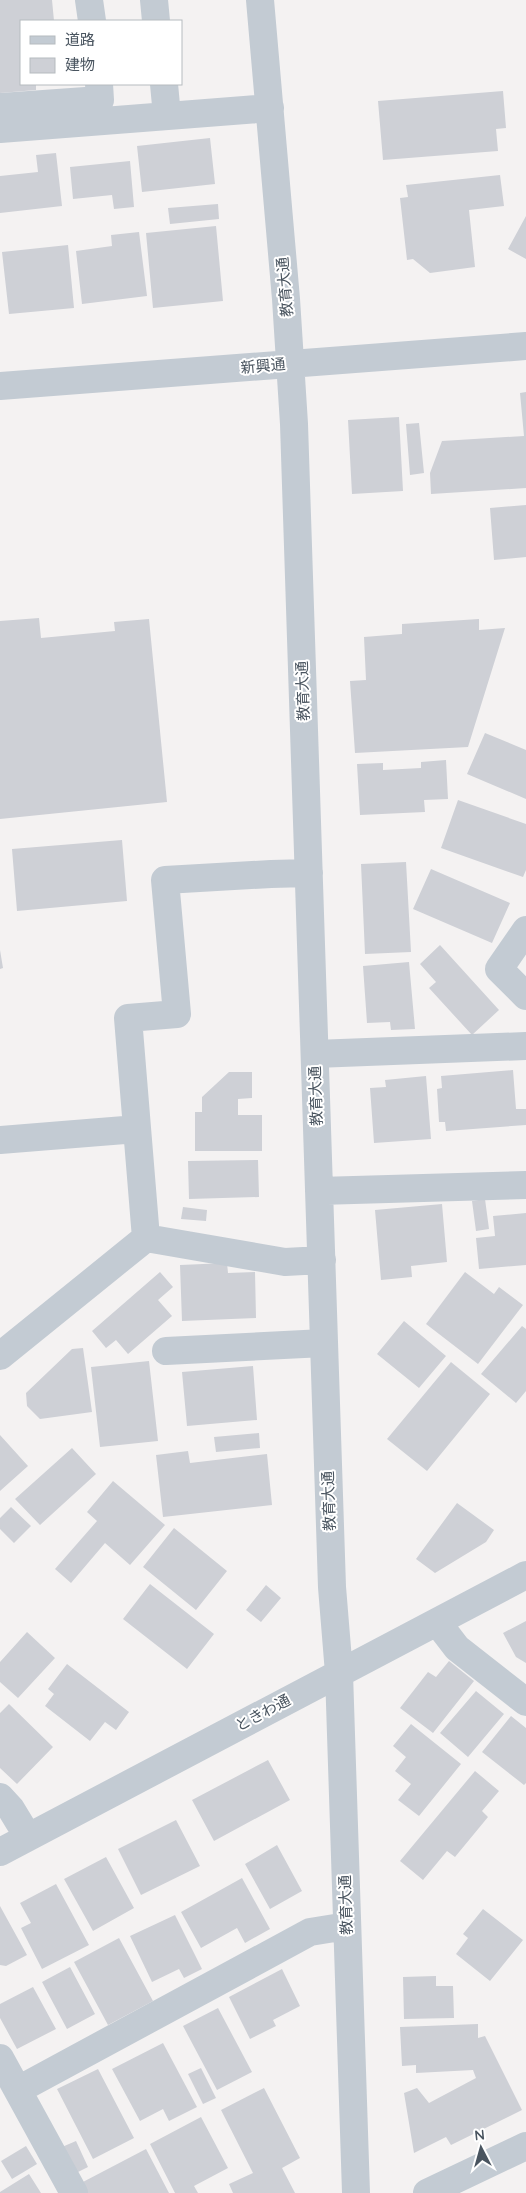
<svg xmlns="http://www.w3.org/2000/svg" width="526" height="2193" viewBox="0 0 526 2193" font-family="Quicksand,'Noto Sans JP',sans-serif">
	<rect width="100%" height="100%" fill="#f4f2f2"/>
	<path fill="#ced0d6" d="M0,0h52l2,21h-33v63h15v6l-36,3z
		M503,91l3,37 -10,1 2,22 -115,9 -5,-59z
		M210,138l5,46 -73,8 -5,-46z
		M56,153l6,53 -62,7v-37l38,-4 -2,-17z
		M130,161l4,46 -20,2 -2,-14 -39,4 -3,-32z
		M500,175l4,31 -35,4 6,57 -45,6 -17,-14 -6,1 -7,-62 8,-1 -2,-12z
		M218,204l1,15 -49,5 -2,-16z
		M526,216v43l-18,-10z
		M216,226l7,75 -70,7 -7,-75z
		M139,232l8,64 -65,8 -6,-53 36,-5 -1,-11z
		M68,245l6,63 -65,6 -7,-62z
		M526,392v96l-95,6 -1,-21 12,-32 82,-5 -4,-43z
		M399,417l4,74 -51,3 -4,-74z
		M419,423l5,50 -14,2 -4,-51z
		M526,505v52l-32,3 -4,-52z
		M39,618l2,20 74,-7 -1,-9 35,-3 18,183 -167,17v-198z
		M479,619v11l26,-2 -37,119 -113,6 -5,-72 16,-1 -2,-43 38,-3v-10z
		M485,733l41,17v49l-59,-25z
		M446,760l2,39 -24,1 1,12 -65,3 -3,-51 26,-1v7l38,-2v-6z
		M458,800l68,24v46l-3,7 -82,-29z
		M122,840l5,61 -110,10 -5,-62z
		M406,862l5,90 -46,2 -4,-90z
		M431,869l79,34 -18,40 -79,-34z
		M440,945l59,65 -27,25 -43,-47 7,-6 -16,-18z
		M0,950l3,18 -3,1z
		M409,962l6,67 -24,1 -1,-8 -23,1 -4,-57z
		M513,1070l3,39h10v16l-80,6 -1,-9h-6l-2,-33 5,-1 -1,-12z
		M229,1072h23v26l-14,1v16h24v36h-67v-39h7v-15z
		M426,1076l5,63 -57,4 -4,-55 16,-1 -1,-7z
		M258,1160l1,37 -70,2 -1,-38z
		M485,1199l4,30 -13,2 -4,-30z
		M442,1204l5,58 -36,4 1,11 -31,3 -6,-70z
		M183,1207l24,3 -1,11 -25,-2z
		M526,1213v52l-47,4 -3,-31 19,-2 -2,-20z
		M227,1263l1,10 27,-1 1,46 -74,3 -2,-56z
		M160,1272l13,15 -15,13 14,16 -44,38 -12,-14 -10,8 -14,-17z
		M465,1272l29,22 5,-7 24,18 -45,59 -52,-40z
		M404,1321l42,35 -27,32 -42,-34z
		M522,1326l4,3v62l-10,12 -35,-29z
		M83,1348l9,64 -52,7 -13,-13 -1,-13 46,-44z
		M149,1361l9,80 -58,6 -9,-80z
		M451,1362l39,32 -63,77 -40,-32z
		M253,1366l4,54 -70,6 -5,-54z
		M259,1433l1,15 -44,4 -2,-15z
		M0,1435l28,31 -28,25z
		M72,1448l24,26 -56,51 -25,-26z
		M188,1451l2,12 77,-9 5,51 -109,12 -7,-62z
		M113,1481l52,44 -35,40 -25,-22 -34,40 -16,-14 42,-48 -10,-9z
		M457,1503l37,27 -8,12 -51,31 -19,-14z
		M11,1507l20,19 -17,17 -14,-14v-11z
		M174,1528l53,43 -31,39 -53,-43z
		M150,1584l64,50 -27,35 -64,-50z
		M266,1585l15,13 -20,24 -15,-12z
		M526,1621v42l-10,-6 -13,-24z
		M27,1632l28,26 -37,40 -18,-16v-20z
		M449,1661l25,20 -41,52 -33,-25 28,-36 8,5z
		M67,1664l62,48 -13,18 -11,-8 -15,19 -45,-35 9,-12 -6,-5z
		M476,1691l28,23 -36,43 -28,-24z
		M9,1704l44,43 -36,37 -17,-16v-55z
		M511,1716l15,12v55l-2,2 -42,-33z
		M411,1724l50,40 -42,52 -21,-16 13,-16 -16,-13 11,-14 -13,-11z
		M268,1760l22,40 -76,41 -22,-41z
		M475,1771l24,20 -17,20 6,6 -33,40 -8,-6 -24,29 -23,-19z
		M176,1820l24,46 -59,29 -23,-46z
		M277,1845l25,46 -32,18 -25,-45z
		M106,1857l28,51 -41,23 -29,-52z
		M242,1878l28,51 -25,14 -8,-15 -36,20 -20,-36z
		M56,1884l33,61 -47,24 -21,-41 10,-5 -11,-20z
		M0,1906l27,49 -21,11 -6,-1z
		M483,1909l40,31 -33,41 -34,-27 12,-16 -5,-4z
		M175,1915l27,54 -18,9 -5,-9 -27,13 -22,-46z
		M119,1938l34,63 -45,24 -34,-63z
		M70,1967l25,47 -28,15 -25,-47z
		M282,1969l18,37 -27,14 3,6 -26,13 -21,-42z
		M436,1976v10h17l1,32 -50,1 -1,-42z
		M33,1987l23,42 -39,20 -17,-31v-14z
		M218,2008l34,64 -35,18 -34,-64z
		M478,2024v14l7,-2 37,74 -71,35 -5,-8 -32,16 -10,-60 13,-5 12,15 47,-25 -3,-8 -57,3v-8l-14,1 -2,-39z
		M163,2043l34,64 -28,14 -6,-12 -23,12 -28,-52z
		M201,2068l15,30 -13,6 -15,-30z
		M98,2069l36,69 -41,21 -36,-70z
		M264,2088l36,70 -18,10 13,25h-62l-4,-9 24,-11 -32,-63z
		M201,2117l27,51 -34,18 4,7h-23l-25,-49z
		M76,2141l12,26 -14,7 -12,-27z
		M26,2146l11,18 -25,15 -11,-18z
		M146,2149l23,44h-82l-6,-10z
		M29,2174l12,19h-41v-1z"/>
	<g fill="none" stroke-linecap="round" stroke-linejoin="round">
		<path stroke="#c3cbd3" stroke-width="28" d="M89,0l3,21
			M154,0l2,21
			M260,0l26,299 8,125 38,1163 7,86 17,520
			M164,84l3,32
			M0,107l100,-7 -1,-16
			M0,129l270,-21
			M0,386l526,-40
			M309,873l-38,1 -106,6 12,134 -49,4 18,220 139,24 37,-2
			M526,930l-27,39 27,27
			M315,1054l211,-8
			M0,1140l137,-11
			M319,1191l207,-6
			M166,1351l158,-8
			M0,1356l146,-118
			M437,1622l20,26 69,54
			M0,1797l11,12 17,28
			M0,1852l526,-277
			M0,2058l74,135
			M18,2090l292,-158 37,-6
			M427,2193l99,-47"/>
	</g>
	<g text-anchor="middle" stroke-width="4" stroke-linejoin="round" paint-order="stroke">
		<g font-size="15" fill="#49545f" stroke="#fff">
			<text transform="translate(285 287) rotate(-95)" y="5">教育大通</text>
			<text transform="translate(263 366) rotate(-5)" y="5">新興通</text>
			<text transform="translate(303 691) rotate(-92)" y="5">教育大通</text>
			<text transform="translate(316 1096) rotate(-92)" y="5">教育大通</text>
			<text transform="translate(329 1501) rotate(-92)" y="5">教育大通</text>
			<text transform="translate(263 1713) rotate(-28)" y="5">ときわ通</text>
			<text transform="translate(346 1905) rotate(-92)" y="5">教育大通</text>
		</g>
	</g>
	<rect x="20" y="20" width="162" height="65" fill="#ffffff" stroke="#b6bbbf"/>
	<rect x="30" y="36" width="25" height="8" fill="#c3cbd3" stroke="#b6bbbf"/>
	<text x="65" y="45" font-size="15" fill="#49545f">道路</text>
	<rect x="30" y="58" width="25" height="15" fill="#ced0d6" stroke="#b6bbbf"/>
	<text x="65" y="70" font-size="15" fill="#49545f">建物</text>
	<g transform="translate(481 2148) rotate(354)" stroke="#ffffff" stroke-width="4" paint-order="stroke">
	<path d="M0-4L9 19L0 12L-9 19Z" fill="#49545f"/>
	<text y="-8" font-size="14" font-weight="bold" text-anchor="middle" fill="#49545f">N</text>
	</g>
</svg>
